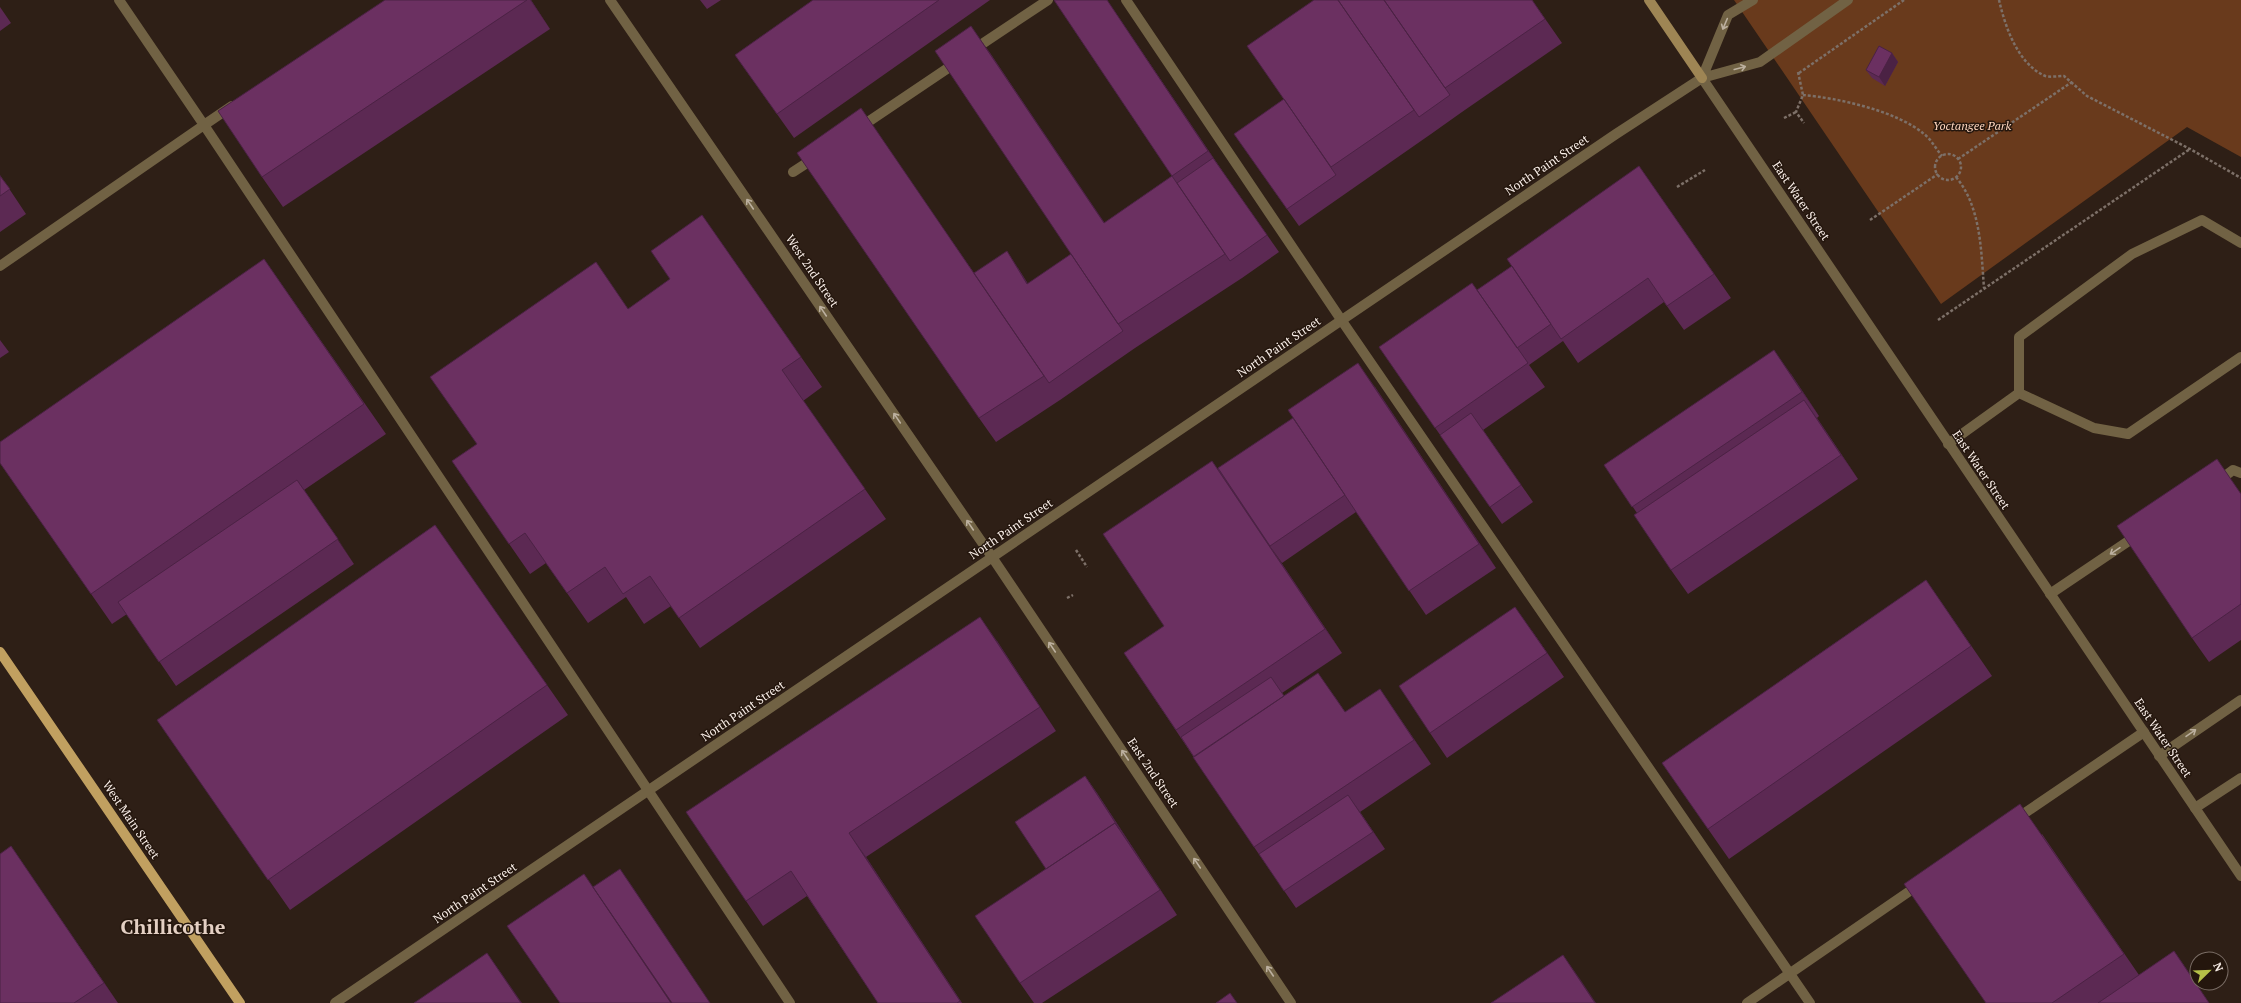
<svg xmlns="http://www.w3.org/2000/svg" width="2241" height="1003" viewBox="0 0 2241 1003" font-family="'PT Serif',serif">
	<rect width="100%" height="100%" fill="#2e1f16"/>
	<path fill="#693a1c" d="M1734,0h507v157l-54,-30 -246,177z"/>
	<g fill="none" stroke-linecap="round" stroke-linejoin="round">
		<path stroke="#7d7068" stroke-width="2.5" stroke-dasharray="3 2" stroke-linecap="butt" d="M1999,0c6,26 18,62 44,75 5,3 15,1 21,1l23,20 103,53 51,29
			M1798,72l5,23 -7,17 8,11
			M1799,73l105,-73
			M1803,95c35,3 94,16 121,39 7,5 12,15 18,22
			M1784,118l12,-6
			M1935 167a13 13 0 1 1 26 0a13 13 0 1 1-26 0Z
			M1958,159l114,-77
			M1956,177c25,30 25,73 28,111
			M1677,187l28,-17
			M1870,220l68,-46
			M1938,320l252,-171
			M1076,550l11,17
			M1067,598l6,-3"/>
		<path stroke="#716244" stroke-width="10" d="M119,0l85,125 28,-19
			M1126,0l216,321 468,682
			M973,50l75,-50
			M859,128l98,-66
			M793,172l23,-15
			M0,266l204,-141 586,878
			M2019,393v-56l113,-83 70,-34 39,23
			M2019,393l75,35 34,6 113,-77
			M1948,444l71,-51
			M2217,482l16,-12 8,3
			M2050,594l89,-60
			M2159,756l82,-56
			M2195,808l46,-30
			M2016,819l128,-87
			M1747,1003l173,-119"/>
		<path stroke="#716244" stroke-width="10" d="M610,0l382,557 299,446
			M1702,78l539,798
			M1702,78l26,-63 25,-15
			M335,1003l1281,-869 86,-56 58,-16 88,-62"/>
		<path stroke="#9e8554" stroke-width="10" d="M1649,0l53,78"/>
		<path stroke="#c1a060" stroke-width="10" d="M0,652l240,351"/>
	</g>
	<path fill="#5c2953" d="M385,0h146l19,29 -267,178 -21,-30z
		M700,0h21l-14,9z
		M813,0h177l-196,138 -59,-83z
		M1054,0h53l118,175 54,77 -37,26 -107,70 -75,52v-1v1l-64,42 -17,-24 -102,-285 97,140 44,-5 10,16 43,-30 -83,-204 116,173 68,-47z
		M1532,0l30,43 -100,69 -1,-1 1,1 -31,22 -1,-1 1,1 -132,92 -65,-92 50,-35z
		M0,7l11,16 -11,8z
		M1892,53l6,9 -13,24 -13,-8 -6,-8z
		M1639,166l92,132 -47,32 -20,-28 -86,61 -15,-22 -34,24 16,22 -62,43 50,72 -31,22 -123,-177 98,-57 35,-24z
		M0,175l26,39 -26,18z
		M702,215l120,172 -19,14 83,118 -186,129 -29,-42 -27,18 -18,-27 -38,26 -42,-60 -16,11 -78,-113 25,-17 151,-135 42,-30z
		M264,259l122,175 -82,56 50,74 -178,122 -49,-72 -15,10 -112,-161z
		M0,340l9,12 -9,6z
		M1791,374l28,42 -2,2 41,61 -170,115 -17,-24 -34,-57 -33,-48z
		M1375,387l121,181 -70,47 -70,-103 -74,51 -12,-17 72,107 -60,40 2,3 51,1 10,15 35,-23 51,75 -71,48 25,37 -89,59 -42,-61 -130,-194 40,-27 54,-158z
		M2241,493v147l-32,22 -17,-24z
		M435,525l133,190 -278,195 -133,-190z
		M1926,580l66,96 -263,183 -67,-96z
		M1532,631l32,46 -117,81 -17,-25z
		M997,641l59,90 -190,126 96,146h-84l-71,-107 -44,30 -17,-25z
		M1085,776l12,17 80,122 -135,88h-8l-14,-20 26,-114z
		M2042,834l97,141 35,-24 35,52h-223z
		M11,846l21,31 86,126h-118z"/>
	<path fill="#4b2244" d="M530,0h1l19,29z
		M1107,0l118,175 54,77 -71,-101z
		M971,26l17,24 133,197 -17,-24z
		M1892,53l6,9 -13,24 -6,-9z
		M1007,251l11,17 21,33 -12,-17z
		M1774,350l17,24 28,42 -17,-24z
		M1358,363l17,24 121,181 -17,-24z
		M1804,400l17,24 37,55 -17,-24z
		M1212,461l17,24 113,168 -17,-24z
		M297,480l17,24 40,60 -16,-25z
		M1515,607l17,24 32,46 -17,-24z
		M980,617l17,24 59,90z
		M1318,673l17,24 27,40 -17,-25z
		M1380,689l16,24 35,51 -17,-24z
		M1085,776l12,17 80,122 -17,-25z
		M1348,795l12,17 25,37 -12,-17z
		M849,833l17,24 96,146h-1l-1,-2z
		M11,846l21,31 86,126 -14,-20z
		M620,869l12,17 78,117z
		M2174,951l12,17 23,35z
		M487,953l17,24 18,26h-1z
		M1563,955l17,24 16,24h-1z"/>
	<path fill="#6b3061" stroke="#4b2244" d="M385,0h142l-265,177 -44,-66z
		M813,0h126l-162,114 -42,-59z
		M1054,0h53l101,151 -36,25z
		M1314,0h24l76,110 -83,57 -84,-121z
		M1338,0h46l66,95 -31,22z
		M1384,0h148l13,19 -100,69z
		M971,26l133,197 68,-47 53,78 -107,70 -183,-273z
		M1879,46l13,7 -13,24 -13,-7z
		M1284,99l52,76 -49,34 -53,-75z
		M861,108l183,268 -65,42 -182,-265z
		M1213,158l54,77 -37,26 -53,-78z
		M1639,166l75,108 -47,32 -19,-28 -87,61 -54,-80z
		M0,176l10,13 -10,7z
		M702,215l99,142 -19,13 83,119 -186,129 -29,-42 -27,18 -18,-27 -38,26 -42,-60 -16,11 -57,-83 25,-17 -47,-67 166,-115 32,47 42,-30 -19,-28z
		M1007,251l20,33 44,-30 52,77 -74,52 -75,-110z
		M264,259l100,145 -273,190 -91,-131v-21z
		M1512,266l39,58 -34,24 -40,-58z
		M1472,283l56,80 -93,65 -56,-81z
		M1774,350l28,42 -170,115 -28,-42z
		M1358,363l121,181 -70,47 -121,-181z
		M1804,400l37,55 -170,115 -37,-55z
		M1471,413l50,72 -31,22 -50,-72z
		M1293,418l52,77 -75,51 -52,-78z
		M2217,459l24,35v110l-49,34 -75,-112z
		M1212,461l113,168 -149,101 -52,-77 40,-27 -61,-92z
		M297,480l41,59 -179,123 -41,-60z
		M435,525l112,160 -279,195 -111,-160z
		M1926,580l45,66 -263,183 -46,-66z
		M1515,607l32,46 -117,80 -31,-47z
		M980,617l60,90 -191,126 111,168 -3,2h-79l-87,-132 -45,30 -60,-89z
		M1318,673l27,39 35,-23 34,51 -160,107 -61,-90z
		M1271,677l13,19 -90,61 -13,-20z
		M1085,776l35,54 -5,-7 -69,46 -31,-47z
		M1348,795l25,37 -89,59 -25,-37z
		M2020,804l104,150 -72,49h-66l-82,-119z
		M1115,823l45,67 -140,93 -45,-67z
		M11,846l93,137 -30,20h-74v-149z
		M620,869l90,134h-38l-79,-116z
		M584,874l87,129h-111l-53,-77z
		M2174,951l35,52h-111z
		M487,953l34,50h-107z
		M1563,955l32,48h-104z
		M1230,993l7,10h-21z"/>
	<defs><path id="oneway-shaft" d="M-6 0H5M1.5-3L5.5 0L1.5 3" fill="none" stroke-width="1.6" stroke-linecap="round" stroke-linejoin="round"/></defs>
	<g stroke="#bcb09f">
		<use href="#oneway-shaft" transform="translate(1725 24) rotate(113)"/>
		<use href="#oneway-shaft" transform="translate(1740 68) rotate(-15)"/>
		<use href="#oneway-shaft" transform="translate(750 204) rotate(-124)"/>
		<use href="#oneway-shaft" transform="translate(823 311) rotate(-124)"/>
		<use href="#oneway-shaft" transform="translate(897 418) rotate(-124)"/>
		<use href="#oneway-shaft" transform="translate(970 525) rotate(-124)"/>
		<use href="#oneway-shaft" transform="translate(2115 551) rotate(146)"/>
		<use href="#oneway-shaft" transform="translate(1052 647) rotate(-124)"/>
		<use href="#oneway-shaft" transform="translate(2191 733) rotate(-35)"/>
		<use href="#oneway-shaft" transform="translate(1125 755) rotate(-124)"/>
		<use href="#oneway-shaft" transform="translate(1197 863) rotate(-124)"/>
		<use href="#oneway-shaft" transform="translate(1270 971) rotate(-124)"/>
	</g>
	<g text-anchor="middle" stroke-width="3" stroke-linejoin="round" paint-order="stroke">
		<g font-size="12" font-style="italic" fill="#fdd5be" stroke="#24160d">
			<text x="1972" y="130">Yoctangee Park</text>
		</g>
		<g font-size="12" fill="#faefe9" stroke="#24160d">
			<text transform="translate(1547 165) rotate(-34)" y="4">North Paint Street</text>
			<text transform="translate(1801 201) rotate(56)" y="4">East Water Street</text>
			<text transform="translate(812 271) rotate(56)" y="4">West 2nd Street</text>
			<text transform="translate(1279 347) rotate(-34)" y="4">North Paint Street</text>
			<text transform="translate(1981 470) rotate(56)" y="4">East Water Street</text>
			<text transform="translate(1011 529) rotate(-34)" y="4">North Paint Street</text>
			<text transform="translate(743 711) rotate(-34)" y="4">North Paint Street</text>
			<text transform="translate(2163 738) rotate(56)" y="4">East Water Street</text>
			<text transform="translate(1153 773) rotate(56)" y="4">East 2nd Street</text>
			<text transform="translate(131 820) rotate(56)" y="4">West Main Street</text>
			<text transform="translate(475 893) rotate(-34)" y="4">North Paint Street</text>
		</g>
		<g font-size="20" font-weight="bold" fill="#e4d0c4" stroke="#24160d">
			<text x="173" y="934">Chillicothe</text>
		</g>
	</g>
	<g transform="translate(2209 971) rotate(67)"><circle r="19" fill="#24160d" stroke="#7a6d65"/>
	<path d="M0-3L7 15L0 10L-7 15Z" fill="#b6c148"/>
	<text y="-6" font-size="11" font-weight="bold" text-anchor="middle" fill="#faefe9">N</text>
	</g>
</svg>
